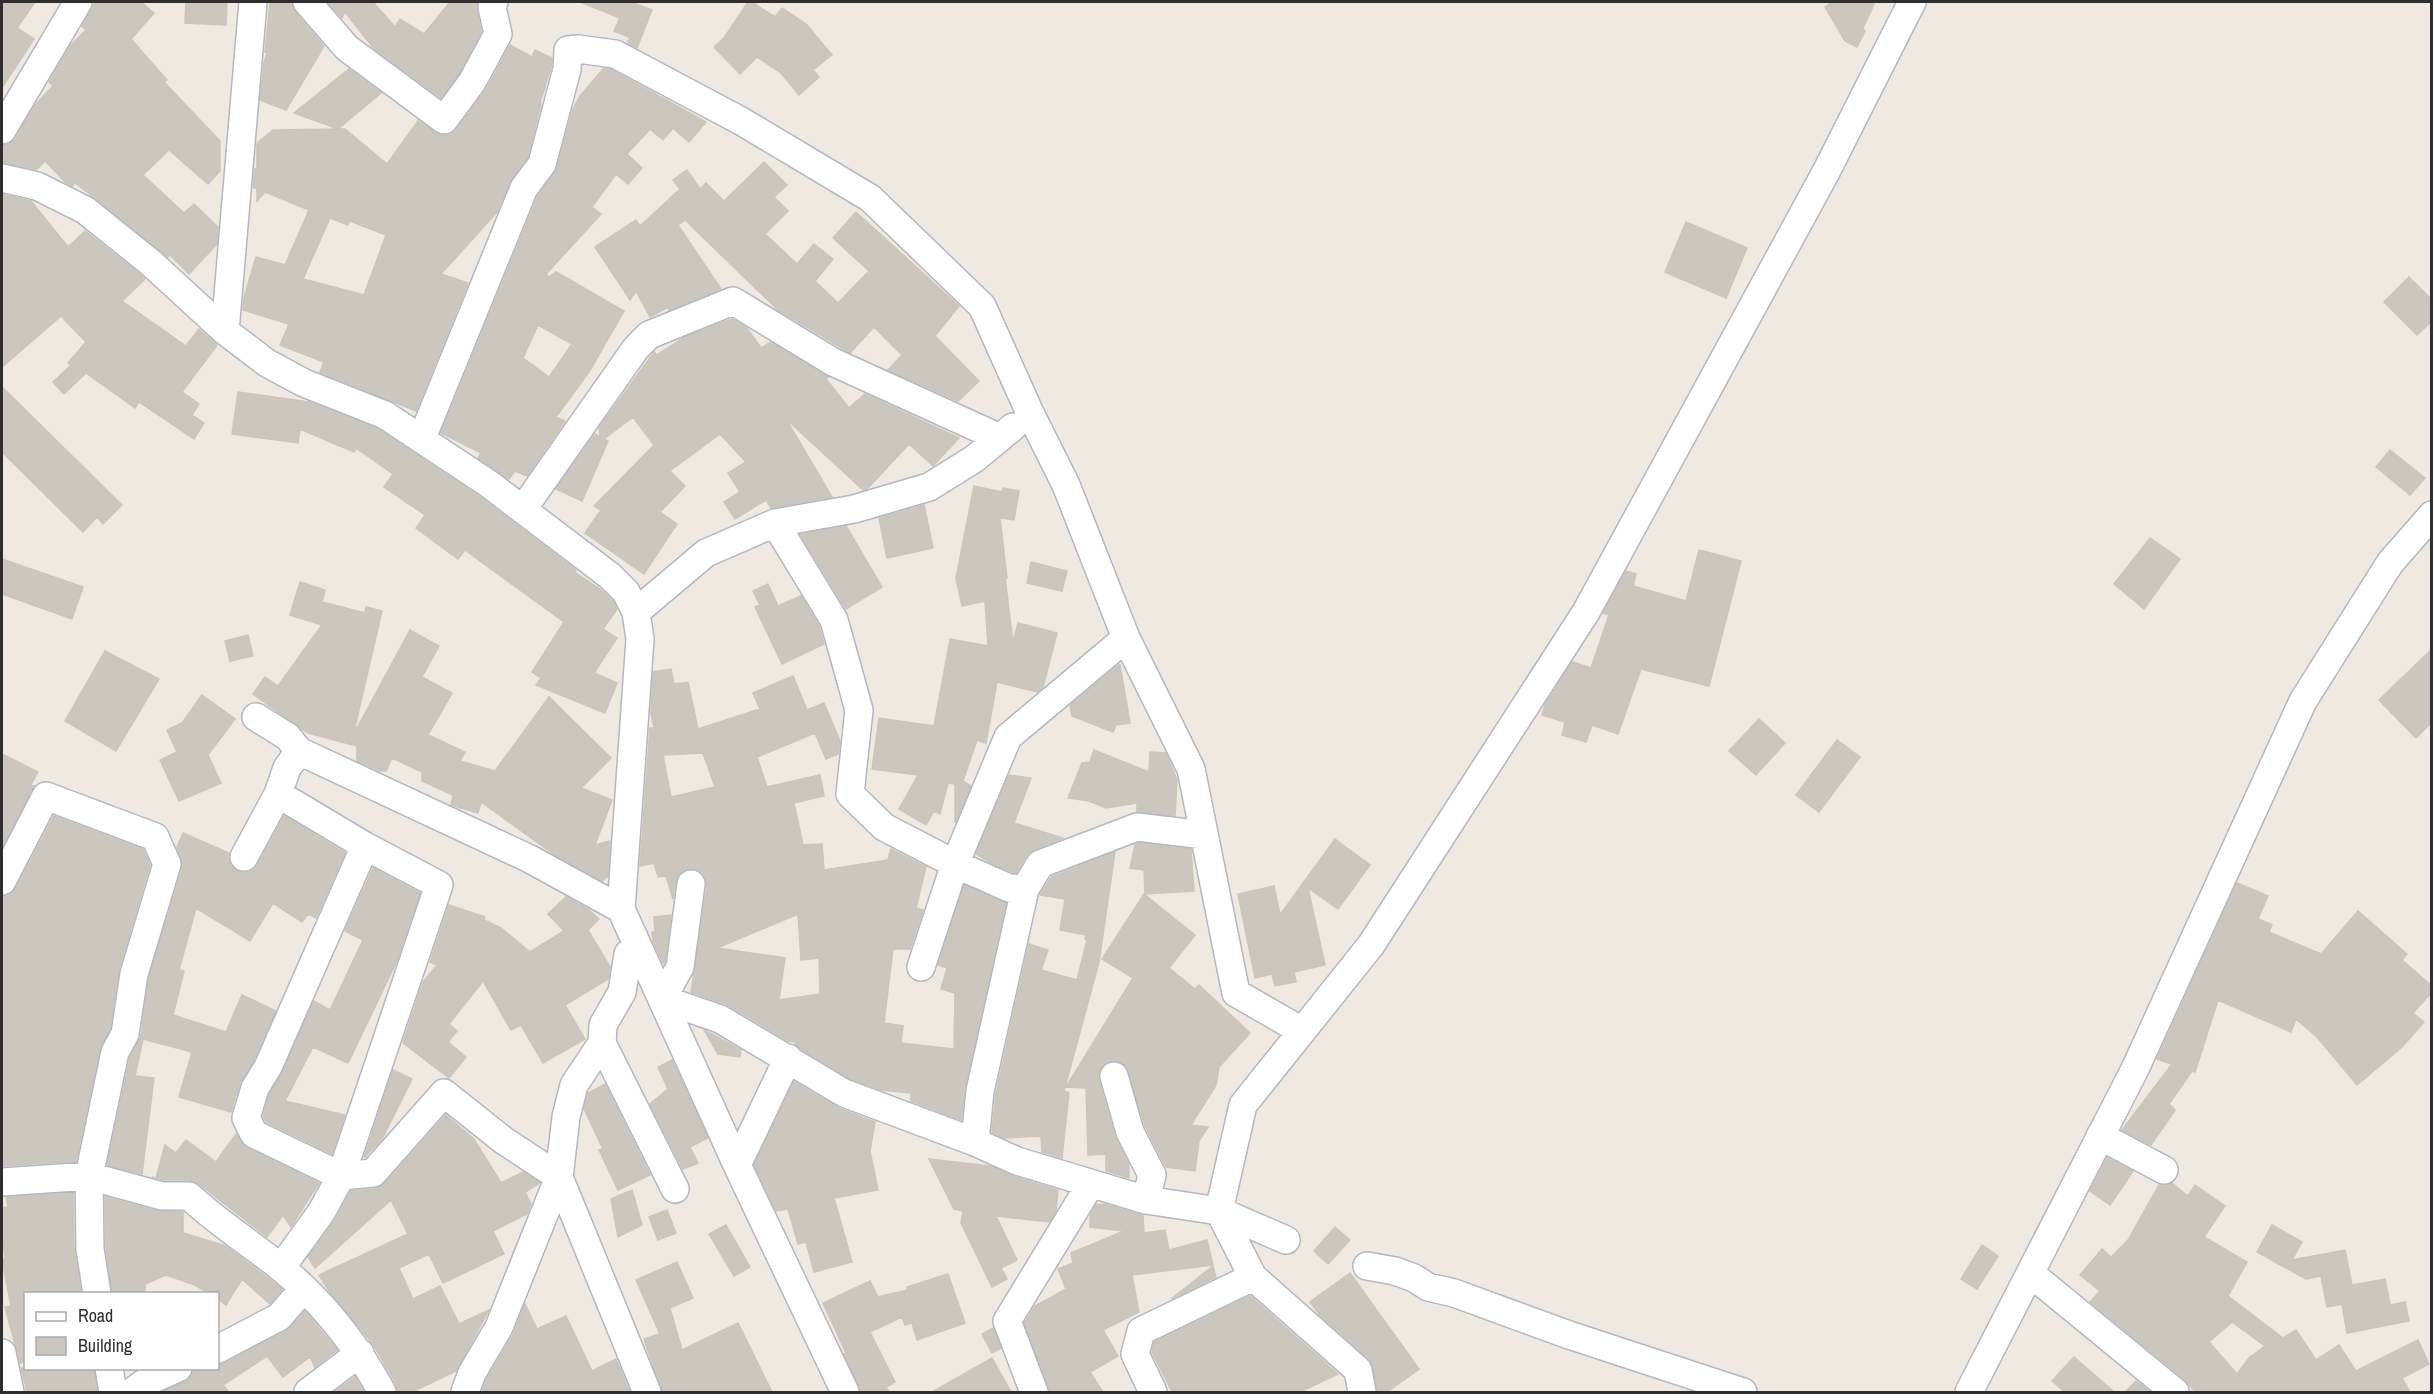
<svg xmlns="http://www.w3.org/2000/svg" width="2433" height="1394" viewBox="0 0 2433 1394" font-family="'Archivo Narrow',sans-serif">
	<rect width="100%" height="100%" fill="#efe9e1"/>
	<path fill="#cbc7bf" stroke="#cbc5ba" stroke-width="1.5" fill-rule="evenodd" d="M2,2h33l-18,26 17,11 -32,49z
		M95,2h46l13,11 -23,26 36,41 -3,2 56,59v30l-12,13 -39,-34 -26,25 41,38 10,-9 24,23 -1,17 -28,30 -19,-19 -2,2 -73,-59 -20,-15 -3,3 -6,-3 -21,-22 -9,9 -34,-7v-17l7,-2 6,-5 20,-34 18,-19 -4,-4 21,-36 16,-16 -4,-4z
		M186,2h41l-1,23 -41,-2z
		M270,2h22l3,10 29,34 -38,64 -26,-10 4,-37 3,-10 -2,-1z
		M327,2h46l22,25 5,-8 24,15 26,-32h27v8l4,22 -22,42 -18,24 -67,-49 -29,-37 -3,6z
		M580,2h51l21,8 -15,38 -10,-6 4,-4 -17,-7 6,-13z
		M748,2h4l23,15 7,-9 24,16 26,31 -19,15 6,7 -20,18 -18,-22 -24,-16 -17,17 -26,-27 10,-9z
		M1832,2h43l-12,26 2,3 -8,16 -12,-6 -20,-34z
		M510,45l22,12 3,-7 17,8 -1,9 -11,36 1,1 -13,53 -18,25 -13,30 -56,62 27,9 -52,128 -96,-39 4,-10 -44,-17 9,-21 -46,-14 1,-12 12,-41 29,8 24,-55 -44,-18 -8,9v-12l-4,-2 2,-18 2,1v-27l16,-13 72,-1 42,35 31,-43 24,15 8,-1 6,-5 30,-40zM330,218l18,7 2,-4 36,14 -22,60 -61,-16z
		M604,68l6,1 96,53 -17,20 -16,-14 -10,12 -13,-11 -23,25 15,14 -14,16 -12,-10 -24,33 9,7 -55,60 3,3 7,-5 68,39 -35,61 -33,45 9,4 -38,55 -12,-5 -6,8 -31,-21 3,-5 -40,-20 97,-237 19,-28 16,-59 7,-13zM538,325l34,19 -23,33 -26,-19z
		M349,69l32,24 -43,36 -44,-16z
		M764,162l23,23 -13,12 14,14 -23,23 32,30 17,-20 19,15 -18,22 23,22 31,-32 -36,-33 23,-26 103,94 -24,30 44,45 -21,20 -70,-31 14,-15 -28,-28 -24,26 -72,-43 -93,-90 -7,5 43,64 -52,21 -1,-3 -18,10 -14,-26 -6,9 -35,-53 41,-27 4,6 40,-37 -7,-9 14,-10 13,19 6,-6 18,18z
		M2,194l29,7 37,46 17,-16 56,44 4,4 -23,22 64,45 13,-17 18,16 -35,47 17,12 -7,11 12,8 -10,16 -55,-37 -4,6 -49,-35 -22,21 -11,-12 18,-17 -3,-2 18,-21 -25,-26 -59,51z
		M1686,222l61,26 -21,50 -61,-26z
		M2409,277l23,23v21l-15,14 -33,-33z
		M732,319l15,9 14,20 10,-6 57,35 -2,2 23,29 16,-14 94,44 -26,28 -24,-22 -42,45 -4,1 -77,-71 46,78 -61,11 -5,-8 -31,19 -11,-17 16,-10 -12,-19 18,-11 -26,-28 -50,37 15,15 -25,26 17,12 -33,50 -59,-41 16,-23 -7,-4 60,-61 -21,-28 -29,22 4,2 -26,60 -26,-12 39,-55 5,3 -1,-9 55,-76 3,3 28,-18z
		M2,387l120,118 -19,19 -6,-7 -14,15 -81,-80z
		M238,392l71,10 69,27 102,68 96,73 -2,2 26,17 13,12 4,8 -14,20 14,9 -23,35 23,10 -12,30 -69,-28 5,-7 -9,-6 32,-50 -99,-72 -7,9 -42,-31 9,-13 -41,-28 9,-13 -37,-26 -2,4 -54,-23 -2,14 -66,-9z
		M2390,450l35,28 -15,17 -34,-28z
		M974,486l28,6 1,-4 16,3 -5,29 -14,-2 7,60 -2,-1 8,66 5,-20 39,10 -14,54 -6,5 -40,-10 -11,61 -9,-3 -14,41 8,5 -16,37v-39l-7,-1 -8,31 -6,-3 -8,14 -27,-16 19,-34 -46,-6 7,-51 55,8 16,-87 38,7 -3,-45 -23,5 -6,-28z
		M924,505l9,43 -46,10 -8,-40z
		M846,526l36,61 -36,22 -46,-75z
		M2150,538l30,21 -36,50 -30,-25z
		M1699,550l42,11 -32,125 -68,-17 -23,65 -26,-9 -6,17 -24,-7 3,-13 -23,-7 3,-10 27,-43 19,6 18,-53 -6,-2 23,-42 10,3 -3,12 53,15z
		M2,559l81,28 -11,32 -70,-25z
		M1031,562l36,9 -5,20 -35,-8z
		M300,582l25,8 -3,12 43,11 1,-6 16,4 -27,116 2,1 53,-98 29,16 -17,31 30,16 -24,42 37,17 -5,9 35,10 54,-74 62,61 -30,30 31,12 -17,45 15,-4 -2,35 -6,5 -47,-26 -74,-53 -3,11 -27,-8 2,-10 -31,-14v-9l-30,-14 -6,13h-6l-23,-10v-15l-49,-13 -55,-39 12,-17 13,9 44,-61 -32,-10z
		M768,584l10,22 23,-10 18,30 5,18 -42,20 -27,-57 5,-2 -7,-14z
		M248,635l5,21 -23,5 -5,-20z
		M2432,649v73l-16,16 -37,-38z
		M105,651l54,28 -43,72 -51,-30z
		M1118,665h2l10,58 -14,2 -3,7 -41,-16 -2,-11z
		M671,669l3,15 14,-2 10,47 62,-20 -7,-16 40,-17 14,34 17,-7 16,38 -2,13 -12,5 -11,-26 -58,24 10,30 53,-12 4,21 -30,7 9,42 19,-1 2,26 64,-10 3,-11 35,18 -10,41 7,2 -13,39h-17l-9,74 19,3 -2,17 53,6 1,-56 -14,-4 6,-21 -9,-3 26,-80 42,18 -41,185 -4,32 -50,-19v-8l-30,-3 -30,-11 -50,-30 -6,-5 1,-2 -8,-1 -60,-36 -37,-13 16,-106 -2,-9 -5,-6 -6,-2 -10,1 -6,5 -2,6 -3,18 -7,-23 -8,1 -4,-14 -14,3 10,-138h4l-3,-15 2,-41zM703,753l12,34 -44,10 -8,-42zM798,914l3,46 18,-2 1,36 -41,6 6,-42 -68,-10z
		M202,695l33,24 -27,36 13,28 -42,18 -19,-41 17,-8 -10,-22 15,-7z
		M1759,719l26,24 -29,32 -27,-24z
		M1837,740l23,17 -41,55 -23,-17z
		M1094,750l55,22 1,-20 16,1 11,27 -2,36 -38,-4v-9l-31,5 -17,-7 -21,-3 14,-35 8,-1z
		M2,754l36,18 -7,13 3,1 -32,62z
		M1009,775l22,3 -17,45 49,15 -29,12 -8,6 -10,17 -21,-8 -19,-11z
		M54,816l89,33 7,16 -31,105 -9,59 -10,20 -24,112 -74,5v-269l8,-2 6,-7z
		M284,816l61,37 -29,65 -8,-4 -6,8 -29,-19 -23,38 -54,-33 -17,62 5,1 -11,44 53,17 16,-37 34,16 -22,49 -14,23 -9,29 -52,-15 13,-45 -49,-13 -8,37 19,2 -12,96 -35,-9 23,-107 11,-22 8,-59 33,-108 -1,-11 -4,-11 6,-14 46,20 2,13 6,5 8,2 8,-3 5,-6z
		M1335,839l35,26 -32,44 -30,-21 17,77 -31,7 2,10 -21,4 -3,-12 -17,4 -17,-84 36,-8 6,29z
		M1139,843l52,6 3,42 -49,3 -1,-24 -14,-2 5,-23z
		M1115,852l-16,110 -35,129 5,2 -7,65 -20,-6 -1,-16 -37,2 -12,-6 4,-39 33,-149 19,6 -7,20 36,10 10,-40 -2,-1 1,-4 -26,-5 5,-31 -25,-4 11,-18z
		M373,868l47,25 -23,68 -49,102 -35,-16 -28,54 60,14 -13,39 -66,-32 -3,-5 6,-22 13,-22 32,-72 16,9 33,-70 -18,-9z
		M2237,883l31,13 -10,23 14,6 -3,7 52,22 37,-43 49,43 -5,6 30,26v6l-19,21 11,9 -22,25 -45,38 -40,-48 -21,-18 -5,13 -73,-32 -23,72 -3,-1 -23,33 6,6 -24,35 -29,-15 50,-66 -15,-5z
		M1144,894l51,41 -26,33 26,21 4,-4 51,48 -31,34 -3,18 -25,40 17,2 -9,14 -4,30 -29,-4 -21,-41 -20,-61 -8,-4h-8l-7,5 -3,7v7l16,57 14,28v13l-23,-7v-17l-18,1 -2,-67 -20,-1 67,-109 -31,-19z
		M566,897l22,12 11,10 -11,11 22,37 -2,12 -43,26 20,34 -42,24 -22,-38 -10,5 -28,-49 -34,43 8,7 -9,11 18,15 -17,21 -46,-35 20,-61 14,-17 -7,-3 19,-57 36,12 -1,3 17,8 29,24 34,-21 -16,-17z
		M671,915l-6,47 -2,1 -10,-22 -1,-9h3l-1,-15z
		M704,1030l37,20 -1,7 -22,-3z
		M672,1060l36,78 -18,9 8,16 -15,6 -33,-65 18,-15 -10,-22z
		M393,1070l19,9 -30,60 -18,19z
		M794,1082l42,25 39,15 -5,29 8,39 -44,8 18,64 -38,10 -8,-30 -8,2 -10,-35 -12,2 -22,-46z
		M605,1084l45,91 -32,15 -19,-40 4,-1 -19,-40 4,-16z
		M446,1115l28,24 27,44 22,-11 17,11 -15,9 6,12 -4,10 -34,17 11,23 -61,29 -14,-29 -30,14 14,31 27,-13 19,38 30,-14 -33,61 -44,21h-14l-2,-8 -23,-40 -44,-53 -10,-16 89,-41 -17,-34 -76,68 -7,-11 27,-37 16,-29 23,-2 11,-6z
		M236,1134l11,14 72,35 -28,44 -8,-12 -16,22 -68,-53 -10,-4h-25l-12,-3 4,1 9,-33 11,8 10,-13 30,22z
		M2107,1158l26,13 -23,34 -20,-14z
		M929,1159l61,7 22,10 46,14 -2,21 -7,11 -53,-6 21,44 -16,8 6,11 -15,8 -31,-64 2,-12 -9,-2z
		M2172,1183l16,13 7,-11 30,21 -21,31 43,25 -19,34 55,42 13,-8 20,30 23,-15 17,26 62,-31 11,24 -27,14 8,14h-215l-10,-12 -95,-78 10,-11 -20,-16 22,-26 9,8 17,-17 31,-55zM2232,1322l33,24 -16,12 -12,16 -28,-32z
		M632,1190l10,35 -24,12 -7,-38z
		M73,1193l1,56 7,44h-55v69l-6,1 -15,-56 6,-1 -9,-46 3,-2 -3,-24v-26l6,-1 -2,-10z
		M105,1197l53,14 25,1v21l43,13 56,43 -12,15 -28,-25 -16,26 -8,-6v-6h-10l-13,-8 -29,-10 -21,9v9h-33l-6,-45z
		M1105,1204l38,11 1,18 21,-3 4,20 38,-10 6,25 -81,10 7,37 -36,18 15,26 -28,16 13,20h-54l-25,-69 11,-17 31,-17 -8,-20 15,-6 -2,-10 53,-22 -34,-4v-11l6,-11z
		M667,1210l9,23 -18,7 -9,-23z
		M726,1225l24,42 -16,9 -25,-42z
		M2272,1225l30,17 -10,18 53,-10 7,35 33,-6 5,26 15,-3 4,19 -62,12 -5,-29 -15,3 -6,-31 -15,3 -49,-27z
		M1335,1227l15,13 -22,24 -14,-13z
		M1982,1245l16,11 -21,33 -16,-10z
		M677,1262l16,36 -23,10 12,42 56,-27 34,69h-110l-18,-53 16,-5 -24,-54z
		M1213,1266l3,11 -45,22z
		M1350,1273l69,96 -32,23h-10l-4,-25 -5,-9 -48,-43 -10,-13z
		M948,1274l17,49 -48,17 -5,-17 -7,2 -3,-8 -32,15 25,50 -9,5 3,5h-28l-17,-38 2,-1 -23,-50 47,-22 8,16 29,-7v-3z
		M1250,1296l88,78 -38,18h-128l-20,-40 2,-10z
		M525,1304l12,25 29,-13 26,55 24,-12 14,33h-148l4,-12 27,-45z
		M305,1311l32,39 -22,17 -5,-10 -27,20 -16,-21 -44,29 6,7h-68l24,-10 6,-5 3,-9h24v-3l7,-2 61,-32z
		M993,1328l8,20 -9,5 -10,-19z
		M2074,1357l40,35h-49l-13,-11z
		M992,1358l19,34h-79z
		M21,1368h73l3,24h-70z
		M355,1377l9,15h-30z
		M2136,1381l15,11h-26z"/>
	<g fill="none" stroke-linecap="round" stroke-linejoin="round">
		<defs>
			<path id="minor" d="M307,2l40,46 97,72 28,-38 26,-48 -6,-27 2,-5
				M2,130l76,-128
				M2,178l35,8 48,24 66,53 74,68 42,32 37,20 81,32 104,69 121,92 16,16 10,20 4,27 -19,270 116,256 108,227
				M225,331l28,-329
				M422,438l102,-250 18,-24 25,-95 1,-19 10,-1 37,5 126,67 129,77 112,108 48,107 36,72 60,153 65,131 45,224 66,38
				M523,509l113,-161 13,-13 84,-34 100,61 167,76
				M775,523l59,97 25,90 -9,84 34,33 71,37 54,24 16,1
				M636,612l70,-59 69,-30 79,-14 75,-22 45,-28 39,-32
				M256,717l32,20 11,14 231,108 91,50
				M278,794l87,52 74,39 -98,291 -19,35 -41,57
				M365,846l-97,221 -13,21 -9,30 8,16 87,42 32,-3 71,-80 59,47 56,37 -60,150 -27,46 -7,19
				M244,857l34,-63 9,-26 12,-17
				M2,881l44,-85 109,41 12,27 -33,110 -9,60 -10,18 -26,124 1,73 7,45
				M691,884l-11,83 -18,32 58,20 124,74 131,49 42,19 129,39 73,11 67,29
				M638,947l-10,7 -6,38 -19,33 -1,18 73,146
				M921,967l34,-103 53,-127 118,-99
				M602,1043l-28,42 -8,32 -7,60 88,215
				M1114,1076l16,56 22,43 -6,25
				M2100,1136l64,34
				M975,1142l5,-51 45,-202 15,-25 97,-37 67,8
				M737,1165l51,-107
				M2,1182l87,-6 73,20h27c29,27 61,47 91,71 42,34 77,79 102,125
				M1367,1266l28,5 19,7 14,9 26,6 115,42 174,57
				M2030,1273l145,119
				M218,1349l61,-32 25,-29
				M2,1353l8,39
				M109,1368l4,24
				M132,1392l12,-9 34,-15
				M308,1392l52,-39
				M1034,1392l-27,-71 83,-136
				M1153,1392l-18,-38 6,-23 112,-54
				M1362,1392l-4,-22 -105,-93 -34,-66 24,-106 128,-160 215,-333 240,-440 86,-170
				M1969,1392l166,-323 168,-368 87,-138 42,-48"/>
		</defs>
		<use href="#minor" stroke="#b4b7c1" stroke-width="30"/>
		<use href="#minor" stroke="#fff" stroke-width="27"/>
	</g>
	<rect width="2433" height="1394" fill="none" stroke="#2e2e2e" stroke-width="6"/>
	<rect x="24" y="1292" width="195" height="78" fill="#ffffff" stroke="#ababab" stroke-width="1.5"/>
	<rect x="36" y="1312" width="30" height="9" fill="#ffffff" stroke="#ababab" stroke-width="1.5"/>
	<text x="78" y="1322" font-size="18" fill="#2e2e2e">Road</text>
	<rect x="36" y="1337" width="30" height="18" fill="#cbc7bf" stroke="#ababab" stroke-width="1.5"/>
	<text x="78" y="1352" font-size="18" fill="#2e2e2e">Building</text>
</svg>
